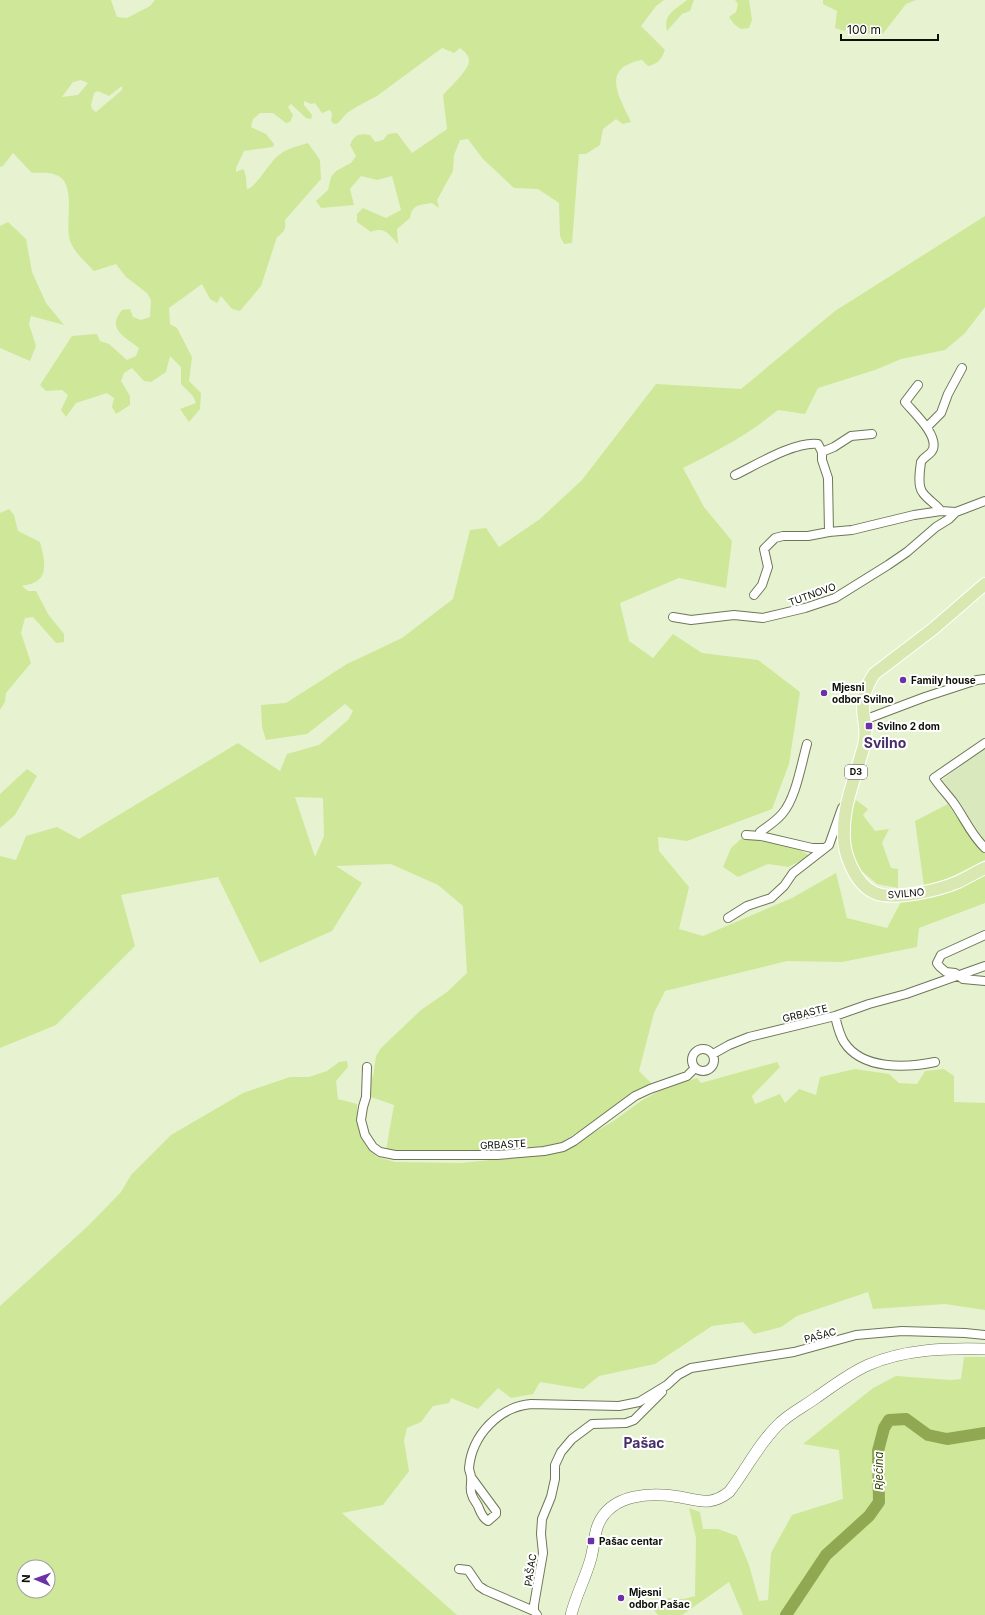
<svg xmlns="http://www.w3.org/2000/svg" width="985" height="1615" viewBox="0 0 985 1615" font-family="Inter,sans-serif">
	<rect width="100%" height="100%" fill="#e7f3d0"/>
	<path fill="#dae8be" d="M985,747v95l-44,-61z"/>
	<path fill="#cfe799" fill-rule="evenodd" d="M0,0h111l6,17 10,1 23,-12 5,-6h509l-8,6 -15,20 24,24c-4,10 -7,14 -17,16l-6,-6c-7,1 -11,3 -17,6 -20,12 -1,40 6,56l-8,2 -7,-5 -13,10 -3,16 -14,9h-7l-7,89 -8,1 -4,-8 -1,-33 -21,-14 -24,-1 -31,-29 -15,-20 -8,1 -6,15 -1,16 -16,29 2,8 -7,-5c-12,2 -20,1 -22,15l-13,11 1,15c-9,-9 -13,-18 -27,-12l-14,-10v-8l6,-6 23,10 15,-8 -9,-34 -15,4 -16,-4 -11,13 4,16 -33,3 -5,-7 12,-11 3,-13 5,-6 15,-8 5,-7 -6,-11c4,-10 9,-12 20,-10l5,7 8,-2 5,-6 9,-1 15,20 35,-24 -4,-34c7,-8 26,-25 26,-34 0,-6 -5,-10 -9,-13l-6,5 -12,-5 -65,48 -19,10 -11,7 -9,10 -4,1 -3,-3 1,-7 -2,-4 -8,3 -7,-10 -4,1 -7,-3v4l8,10 -1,4 -5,-1 -15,-14 -3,3 5,8 -3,7 -4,1 -13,-10h-13l-7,6 -2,8 15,7 8,10 -1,3 -29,4 -8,17v4l7,-3c4,6 3,14 4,20 9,-1 22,-27 32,-34 9,-7 19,-9 29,-12l12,17 1,19 -36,41c1,9 0,11 -8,17l-16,49 -21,25 -8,-2 -11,-13 -4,7 -7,-4 -8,-15 -33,24 1,16 7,4 15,29 -3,24 12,12 -1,16 -11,13 -9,-13 16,-6 -3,-7 -12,-12v-17l-11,-11 -4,16 -15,10 -7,-1 -12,-13 -8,5 -3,8 9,15v9l-14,9 -4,-7 2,-9 -7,-5 -31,10 -10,14 -5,-7 7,-15 -6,-5 -16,1 -6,-6 32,-49 25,-2 3,7 9,3 18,16 9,-4 3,-8c-14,-11 -33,-19 -17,-38l8,-1 3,8 8,3 9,-3 1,-17 -4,-7 -21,-16 -10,-13 -22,7c-9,-10 -22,-20 -25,-34 -3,-17 7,-56 -13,-62 -7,-3 -17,-2 -24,-2l-19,-20 -10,13 -3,1zM81,80l7,3 -10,12 -16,2 11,-15zM122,86v4l-26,22 -4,-3 -1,-4 3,-12 4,-2 11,5z
		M687,0h7l-4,11 -8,3 -15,17c-4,-17 8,-21 20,-31z
		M735,0h14l3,20 -3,8 -8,1 -7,-5 -5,-7 7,-5 2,-8z
		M823,0h93l-10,4 -25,32c-17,1 -20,-15 -37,-5l-9,-3 2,-17 -14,-7z
		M985,216v91l-20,26 -20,17 -44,9 -26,11 -57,18 -13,26 -27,-4c-29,24 -61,41 -95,58l21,39 28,34 -6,47 -47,-10 -59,25 9,38 24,17 20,-24 29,19 56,7 42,32 -11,72 -17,45 -85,32 -29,-4 1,14 30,36 -10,42 24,7 89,-38 44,-25 11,45 40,10 15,-28 37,-5 46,-20v28l-66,25 -2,19 -75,15 -55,-1 -122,30 -11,22 -15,58 14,14 -93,58c-54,13 -111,9 -166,9l-8,-2 8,-45 -23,-8 -1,-28 3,9 3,-22 5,-8 40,-38 26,-18 20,-19 -4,-67 -25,-21 -47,-21 -55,2 26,17 -30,48 -72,32 -42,-86 -97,18 14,51 -79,79 -56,23v-192l16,4 10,-24 31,-9 22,12 159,-96 42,28 7,-17 32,-9 29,-25 5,-9 -8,-7 -38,30 -41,6 -4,-13 -1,-22 25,-2 61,-39 55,-26 51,-39 17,-69 16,-2 13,19 41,-28 42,-39 74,-96 85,5 94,-78zM295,797l28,1 1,38 -9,21z
		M8,222l18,17 6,33 14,31 18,22 -33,-9 -2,8 7,22 -6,15 -30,-13v-122z
		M9,509l5,6 4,16 22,11c3,11 9,32 -3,39 -4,3 -11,4 -15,5l6,5h8l12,23 16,20v8l-8,1 -23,-26 -8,1 -4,15 10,30 -25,30 -1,9 -5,8v-197z
		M27,769l10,7 -22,39 -15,13v-34z
		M856,800l12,9 -5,6 12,16 14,-2 -7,14 9,25 7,1v19l-21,-4 -20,-17 -8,-27 3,-32z
		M948,804l29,42 8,7v7l-40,20 -21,6 -9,-65z
		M742,838c23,3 50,4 68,18l-22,11 -20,-3 -30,13 -15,-10 8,-19z
		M347,1061l1,6 -12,14 2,18 19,5v20l9,22 11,11 18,5 66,1 80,-8 23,-5 48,-28 29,-21 18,-10 38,-13 4,5 76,-21 3,5 -28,29 3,8 25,-10 5,9 14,-14 17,6 4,-18 35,-8 34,5 10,9 18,1 8,-13 19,-2 10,7v26l31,1v207l-40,-6 -72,5 -5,-17 -71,24 -16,11 -27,7 -11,-12 -31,4 -57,38 -56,12 -16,13 -43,-7 -7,12 -22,4 -13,-10 -20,21 -27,-11 -2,5 -16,3 -12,16 -14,6 -3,13 5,30 -26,34 -41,8 115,102h-457v-309l88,-80 33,-34 10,-17 40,-40 72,-42 47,-16h19l18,-6 12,-9zM24,1567h24v24h-24z
		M964,1357h21v258h-242l-14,-33 -47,33h-24l-4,-5 12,-12 18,1 11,-3 1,-58 -7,-30 11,4 3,17h15l19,7 12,29 10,36 9,-1 3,-47 21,-38 51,-16 -4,-49 -36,-6 70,-56 23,-12 55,4 10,-1z"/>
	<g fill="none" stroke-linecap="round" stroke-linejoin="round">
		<path stroke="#90a852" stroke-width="12" d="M786,1615l40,-60 43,-39 10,-14 -1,-51 6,-23 5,-8 17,-1 22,16 19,4 38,-6"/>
		<defs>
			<path id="minor" d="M918,385l-13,17c8,10 33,32 28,47 -2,6 -9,7 -12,13 -1,8 -4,24 2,31 5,7 13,11 18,18
				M927,427l14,-14 7,-19 14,-26
				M822,452l12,-5 17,-11 21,-2
				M735,475c21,-10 60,-34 83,-31l4,8v8l6,18 1,54
				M754,595l8,-10 6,-18 -4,-18 11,-11 8,-2h25l21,-4 23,-2 62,-15 27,-4 15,1
				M673,617l18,3 43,-5 29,3 42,-10 30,-10 53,-33 19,-13 29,-25 13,-8 7,-7 29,-11
				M864,720l61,-23 52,-17 8,-1
				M985,743l-51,35c6,9 13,16 19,24 11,15 18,33 32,46
				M807,744c-6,21 -11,54 -25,70 -7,8 -14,12 -22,18l1,4 51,12h13
				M746,835l15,1
				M728,918l19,-12 24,-8 13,-12 9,-13 36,-28 13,-37 2,-2
				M985,935l-44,20 -4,8 3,4 6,5 9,1 8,6 22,2
				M835,1016c2,8 4,18 9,26 18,28 62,26 91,20
				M692 1060a11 11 0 1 1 22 0a11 11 0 1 1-22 0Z
				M713,1054l16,-9 20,-8 86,-21 34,-12 37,-10 79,-28
				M367,1067l-1,30 -3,10 -2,13 4,15 8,12 7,5 15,3h102l47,-4 19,-4 11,-6 61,-45 15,-7 37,-13 8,-8
				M471,1477l25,34v3l-8,7c-6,-3 -8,-10 -10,-15 -2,-4 -5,-7 -6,-11 -3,-6 0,-12 -1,-18 0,-3 -2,-6 -2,-9 3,-33 30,-61 62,-64l88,2 20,-4 28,-17 11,-10 13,-7 103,-16 62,-17 46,-4 63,2 20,2
				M459,1569l9,1 11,16 6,4 49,21
				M537,1615l-3,-4v-6l9,-52 -2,-19 1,-15 9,-22 4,-18v-14l6,-13 11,-13 20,-15 34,-1 8,-3 28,-28"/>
			<path id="secondary" d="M571,1615c5,-20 15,-38 20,-57 3,-11 3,-23 7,-33 13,-32 54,-33 82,-28 21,4 31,9 49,-5 17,-22 30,-49 50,-68 11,-11 26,-18 38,-27 16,-11 33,-24 51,-32 37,-16 78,-17 117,-16"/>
			<path id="primary" d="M985,584l-52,45 -59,45c-9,14 -13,27 -10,44 1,9 3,17 0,27 -7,28 -20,56 -20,85 -1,13 2,25 7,36 5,11 13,22 24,27 19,8 64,-3 83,-11 9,-4 18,-10 27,-14"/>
		</defs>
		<use href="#minor" stroke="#6d7757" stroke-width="10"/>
		<use href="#secondary" stroke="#6d7757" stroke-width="12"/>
		<use href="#primary" stroke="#fff" stroke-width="14"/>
		<use href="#minor" stroke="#fff" stroke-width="8"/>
		<use href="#secondary" stroke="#fff" stroke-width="11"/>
		<use href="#primary" stroke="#d8e8b0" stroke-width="12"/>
	</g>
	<g fill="#6c31a7" stroke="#fff" stroke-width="1.5">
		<circle cx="903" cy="680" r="4"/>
		<circle cx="824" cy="693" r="4"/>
		<rect x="865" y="722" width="8" height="8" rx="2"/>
		<rect x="587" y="1537" width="8" height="8" rx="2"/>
		<circle cx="621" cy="1598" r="4"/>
	</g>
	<g text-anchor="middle" stroke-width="4" stroke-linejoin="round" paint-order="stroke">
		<rect fill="#fff" stroke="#555850" stroke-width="1" x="845" y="765" width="22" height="14" rx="3"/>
		<g font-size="9" font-weight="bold" fill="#0c1005">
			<text x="856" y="775">D3</text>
		</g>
		<g font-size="10" fill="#0c1005" stroke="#fff">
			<text transform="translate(812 594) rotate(-20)" y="4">TUTNOVO</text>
			<text transform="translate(906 893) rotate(-5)" y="4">SVILNO</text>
			<text transform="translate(805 1013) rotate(-14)" y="4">GRBASTE</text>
			<text transform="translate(503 1144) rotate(-3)" y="4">GRBASTE</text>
			<text transform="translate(820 1335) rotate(-15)" y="4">PAŠAC</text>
			<text transform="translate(530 1570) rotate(-81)" y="4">PAŠAC</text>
		</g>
		<g font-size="10" font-weight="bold" fill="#0c1005" stroke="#fff" text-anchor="start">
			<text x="911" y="684">Family house</text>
			<text x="832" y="691">Mjesni<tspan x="832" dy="12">odbor Svilno</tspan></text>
			<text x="877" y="730">Svilno 2 dom</text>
			<text x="599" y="1545">Pašac centar</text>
			<text x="629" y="1596">Mjesni<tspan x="629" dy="12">odbor Pašac</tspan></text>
		</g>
		<g font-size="11" font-style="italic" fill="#374602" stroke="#fff">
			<text transform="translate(879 1471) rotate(-90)" y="4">Rječina</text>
		</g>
		<g font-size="14" font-weight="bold" fill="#482e68" stroke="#fff">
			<text x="885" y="748">Svilno</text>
			<text x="644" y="1448">Pašac</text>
		</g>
	</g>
	<g transform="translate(36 1579) rotate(272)"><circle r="19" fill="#ffffff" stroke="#9e9f9b"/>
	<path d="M0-3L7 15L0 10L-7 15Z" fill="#6c31a7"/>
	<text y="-6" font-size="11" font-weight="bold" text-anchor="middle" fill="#0c1005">N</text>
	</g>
	<path d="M841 34v6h97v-6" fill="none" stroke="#0c1005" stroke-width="2"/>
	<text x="847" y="34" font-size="12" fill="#0c1005" stroke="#ffffff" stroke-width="3" paint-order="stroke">100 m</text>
</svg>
